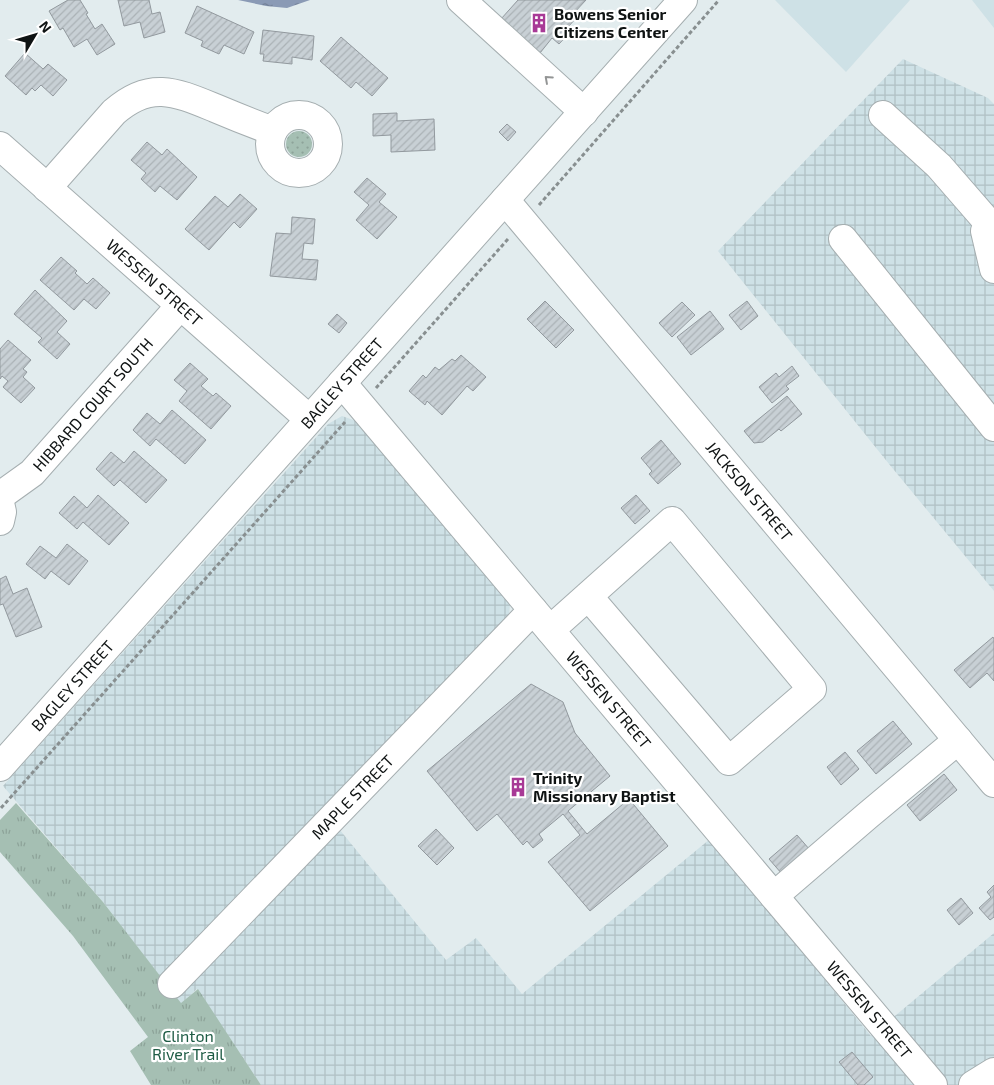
<svg xmlns="http://www.w3.org/2000/svg" width="994" height="1085" viewBox="0 0 994 1085" font-family="'Exo 2',sans-serif">
	<defs>
		<pattern id="industrial-grid" width="8" height="8" patternUnits="userSpaceOnUse" patternTransform="scale(1.25)"><rect width="8" height="8" fill="#cee1e6"/><path d="M0 4h8M4 0v8" fill="none" stroke="#b0c0c4"/></pattern>
		<pattern id="grass-dots" width="8" height="8" patternUnits="userSpaceOnUse" patternTransform="scale(1.25)"><rect width="8" height="8" fill="#a5bfb3"/><path d="M2 2h.1M6 6h.1" fill="none" stroke="#8da399" stroke-width="1.8" stroke-linecap="round"/></pattern>
		<pattern id="park-tufts" width="24" height="20" patternUnits="userSpaceOnUse" patternTransform="scale(1.25)"><rect width="24" height="20" fill="#a5bfb3"/><path d="M3 7l-1-3M5 7V3M7 7l1-3M15 17l-1-3M17 17v-4M19 17l1-3" fill="none" stroke="#8da399"/></pattern>
		<pattern id="water-ripples" width="26" height="14" patternUnits="userSpaceOnUse" patternTransform="scale(1.25)"><rect width="26" height="14" fill="#8a9ab5"/><path d="M2 4q2-2 4 0t4 0M15 11q2-2 4 0t4 0" fill="none" stroke="#6f7c92"/></pattern>
		<pattern id="building-hatch" width="6" height="6" patternUnits="userSpaceOnUse" patternTransform="scale(1.25)"><rect width="6" height="6" fill="#c8d0d5"/><path d="M-1 1l2-2M0 6l6-6M5 7l2-2" fill="none" stroke="#abb2b6"/></pattern>
	</defs>
	<rect width="100%" height="100%" fill="#e2ecee"/>
	<path fill="#cee1e6" d="M775,0h135l-64,72z
		M972,0h22v28z"/>
	<path fill="url(#industrial-grid)" d="M903,59l85,39 6,6v487l-105,-127 -171,-213z
		M342,416l17,6 148,173 3,10 -1,9 -8,9 -179,185 124,152 30,-22 46,56 188,-155 161,197 123,-103v152h-733l-64,-96 -16,15 -78,-102 -100,-116 325,-362z"/>
	<path fill="url(#grass-dots)" d="M286 144a13 13 0 1 1 26 0a13 13 0 1 1-26 0Z"/>
	<path fill="url(#park-tufts)" d="M16,803l87,99 78,101 17,-14 63,96h-110l-21,-34 18,-14 -75,-101 -73,-84v-32z"/>
	<path fill="url(#water-ripples)" d="M238,0h72l-23,8 -21,-2z"/>
	<path fill="url(#building-hatch)" stroke="#92999e" d="M68,0h12l8,13 -2,1 9,15 7,-5 13,20 -18,11 -10,-16 -13,8 -11,-19 -3,2 -11,-19z
		M118,0h31l3,14 8,-2 5,20 -21,6 -4,-16 -16,4z
		M518,0h68l-13,14 4,3 -9,10 4,3 -13,14 -7,-6 -12,15 -39,-34z
		M197,6l57,26 -10,22 -20,-9 -5,9 -18,-8 2,-5 -18,-8z
		M263,30l51,6 -2,24 -20,-3v7l-29,-3 1,-7h-4z
		M341,37l47,41 -16,18 -16,-14 -5,6 -31,-27z
		M25,53l18,16 5,-5 19,16 -14,16 -12,-11 -6,6 -3,-3 -6,7 -21,-19z
		M397,113v8l37,-2 1,31 -44,2v-17l-18,1v-22z
		M507,124l9,8 -8,9 -9,-9z
		M147,142l15,13 5,-6 30,28 -20,23 -17,-14 -5,6 -14,-13 5,-6 -15,-13z
		M367,178l19,16 -7,8 18,15 -20,22 -21,-19 13,-15 -15,-13z
		M240,194l17,15 -17,19 -6,-6 -25,28 -24,-21 30,-33 13,11z
		M292,217l23,2 -2,25 -9,-1 -2,16 16,1 -2,20 -46,-4 6,-43 15,1z
		M61,257l16,14 -2,2 12,11 6,-6 17,15 -14,16 -12,-10 -10,11 -34,-30z
		M35,290l32,31 -10,11 13,12 -13,15 -19,-17 4,-4 -28,-24z
		M545,301l29,29 -18,18 -29,-29z
		M747,301l11,15 -17,14 -12,-15z
		M682,302l13,13 -23,22 -13,-14z
		M710,311l14,18 -33,26 -14,-18z
		M337,314l10,9 -8,10 -11,-9z
		M8,340l23,20 -8,9 4,3 -4,5 12,11 -14,15 -18,-16 5,-6 -6,-5 -2,3v-30z
		M461,355l25,22 -13,14 -6,-5 -25,29 -15,-14 -2,4 -16,-14 14,-16 3,3 9,-11 4,3 13,-11 3,2z
		M190,363l18,16 -7,7 12,10 3,-3 15,13 -20,23 -32,-28 8,-10 -13,-11z
		M792,366l7,10 -13,10 3,3 -17,14 -13,-16 17,-14 3,4z
		M787,396l15,18 -21,17 -2,-2 -16,13 -9,1 -10,-12z
		M172,410l34,30 -21,24 -29,-25 -6,7 -17,-16 14,-17 13,11z
		M661,440l20,24 -23,20 -9,-10 3,-3 -11,-13z
		M134,451l33,29 -21,23 -26,-23 -6,6 -18,-17 15,-17 13,11z
		M98,495l31,28 -20,22 -26,-23 -6,7 -18,-16 15,-17 13,12z
		M636,495l14,16 -15,13 -14,-16z
		M67,544l21,17 -19,24 -18,-14 -6,8 -19,-15 14,-18 16,12z
		M6,576l7,18 14,-6 15,39 -26,10 -13,-33 -3,1v-26z
		M993,637l1,2v42l-7,-8 -17,15 -16,-18z
		M531,684l32,18 12,31 35,43 -42,35 19,23 42,-35 39,47 -78,65 -42,-49 32,-27 -17,-21 -24,20 4,6 -10,8 -6,-7 -4,4 -26,-31 -20,17 -50,-60z
		M893,721l19,23 -36,30 -19,-23z
		M845,752l14,17 -18,16 -14,-18z
		M944,774l13,16 -37,31 -13,-16z
		M436,829l18,19 -17,17 -19,-19z
		M797,835l13,15 -28,24 -13,-15z
		M994,885v32l-4,3 -11,-12 12,-11 -4,-5z
		M961,898l12,15 -14,12 -12,-15z
		M852,1052l21,25 -9,8h-6l-19,-23z"/>
	<g fill="none" stroke-linecap="round" stroke-linejoin="round">
		<defs>
			<g id="minor">
				<path d="M461,0l123,112"/>
				<path d="M883,115l56,51 53,61"/>
				<circle cx="299" cy="144" r="29"/>
				<path id="s1" d="M0,146l309,273"/>
				<path d="M47,188l67,-76c36,-32 62,-20 101,-4 19,8 39,16 58,23"/>
				<path id="s2" d="M505,200l489,583"/>
				<path d="M994,226l-9,5 9,38"/>
				<path d="M843,239l151,188"/>
				<path id="s3" d="M342,383l591,702"/>
				<path id="s4" d="M0,496l32,-23 148,-167"/>
				<path d="M0,503l2,9 -2,9"/>
				<path d="M550,630l122,-109 140,168 -83,72 -141,-165"/>
				<path id="s5" d="M0,767l683,-767"/>
				<path d="M774,896l93,-80 91,-76"/>
				<path id="s6" d="M172,984l361,-374"/>
				<path d="M973,1085l21,-13"/>
			</g>
		</defs>
		<use href="#minor" stroke="#a5aeb0" stroke-width="30"/>
		<path stroke="#888f90" stroke-width="3" stroke-dasharray="4 2.5" stroke-linecap="butt" d="M539,205l180,-205
			M376,388l132,-149
			M1,808l344,-386"/>
		<use href="#minor" stroke="#fff" stroke-width="28"/>
	</g>
	<defs><path id="oneway-chevron" d="M-2-3.5L2.5 0L-2 3.5" fill="none" stroke-width="1.6" stroke-linecap="round" stroke-linejoin="round" transform="scale(1.25)"/></defs>
	<use stroke="#939595" href="#oneway-chevron" transform="translate(548 79) rotate(-138)"/>
	<defs>
		<symbol id="building-bare" viewBox="-9 -9 18 18"><path d="M-4-6H4V6H1V3H-1V6H-4ZM-2.5-4.3h1.7v1.8h-1.7ZM.8-4.3h1.7v1.8H.8ZM-2.5-1h1.7V.8h-1.7ZM.8-1h1.7V.8H.8Z" fill="#a83996" stroke="#fff" stroke-width="2.5" paint-order="stroke"/></symbol>
	</defs>
	<g fill-rule="evenodd">
		<use href="#building-bare" x="525" y="9" width="28" height="28"/>
		<use href="#building-bare" x="504" y="773" width="28" height="28"/>
	</g>
	<g text-anchor="middle" stroke-width="4.5" stroke-linejoin="round" paint-order="stroke">
		<g font-size="16" font-weight="bold" fill="#0f1313" stroke="#fff" text-anchor="start">
			<text x="554" y="20">Bowens Senior<tspan x="554" dy="18">Citizens Center</tspan></text>
			<text x="533" y="784">Trinity<tspan x="533" dy="18">Missionary Baptist</tspan></text>
		</g>
		<g font-size="16" fill="#0f1313" stroke="#fff">
			<text dy="6" stroke="none"><textPath href="#s1" startOffset="206">WESSEN STREET</textPath></text>
			<text dy="6" stroke="none"><textPath href="#s5" startOffset="514">BAGLEY STREET</textPath></text>
			<text dy="6" stroke="none"><textPath href="#s4" startOffset="131">HIBBARD COURT SOUTH</textPath></text>
			<text dy="6" stroke="none"><textPath href="#s2" startOffset="380">JACKSON STREET</textPath></text>
			<text dy="6" stroke="none"><textPath href="#s5" startOffset="109">BAGLEY STREET</textPath></text>
			<text dy="6" stroke="none"><textPath href="#s3" startOffset="414">WESSEN STREET</textPath></text>
			<text dy="6" stroke="none"><textPath href="#s6" startOffset="260">MAPLE STREET</textPath></text>
			<text dy="6" stroke="none"><textPath href="#s3" startOffset="819">WESSEN STREET</textPath></text>
		</g>
		<g font-size="16" fill="#1d5b44" stroke="#fff">
			<text x="188" y="1042">Clinton<tspan x="188" dy="18">River Trail</tspan></text>
		</g>
	</g>
	<g transform="translate(35 35) rotate(52)" stroke="#ffffff" stroke-width="4" paint-order="stroke">
	<path d="M0-4L9 19L0 12L-9 19Z" fill="#0f1313"/>
	<text y="-8" font-size="14" font-weight="bold" text-anchor="middle" fill="#0f1313">N</text>
	</g>
</svg>
